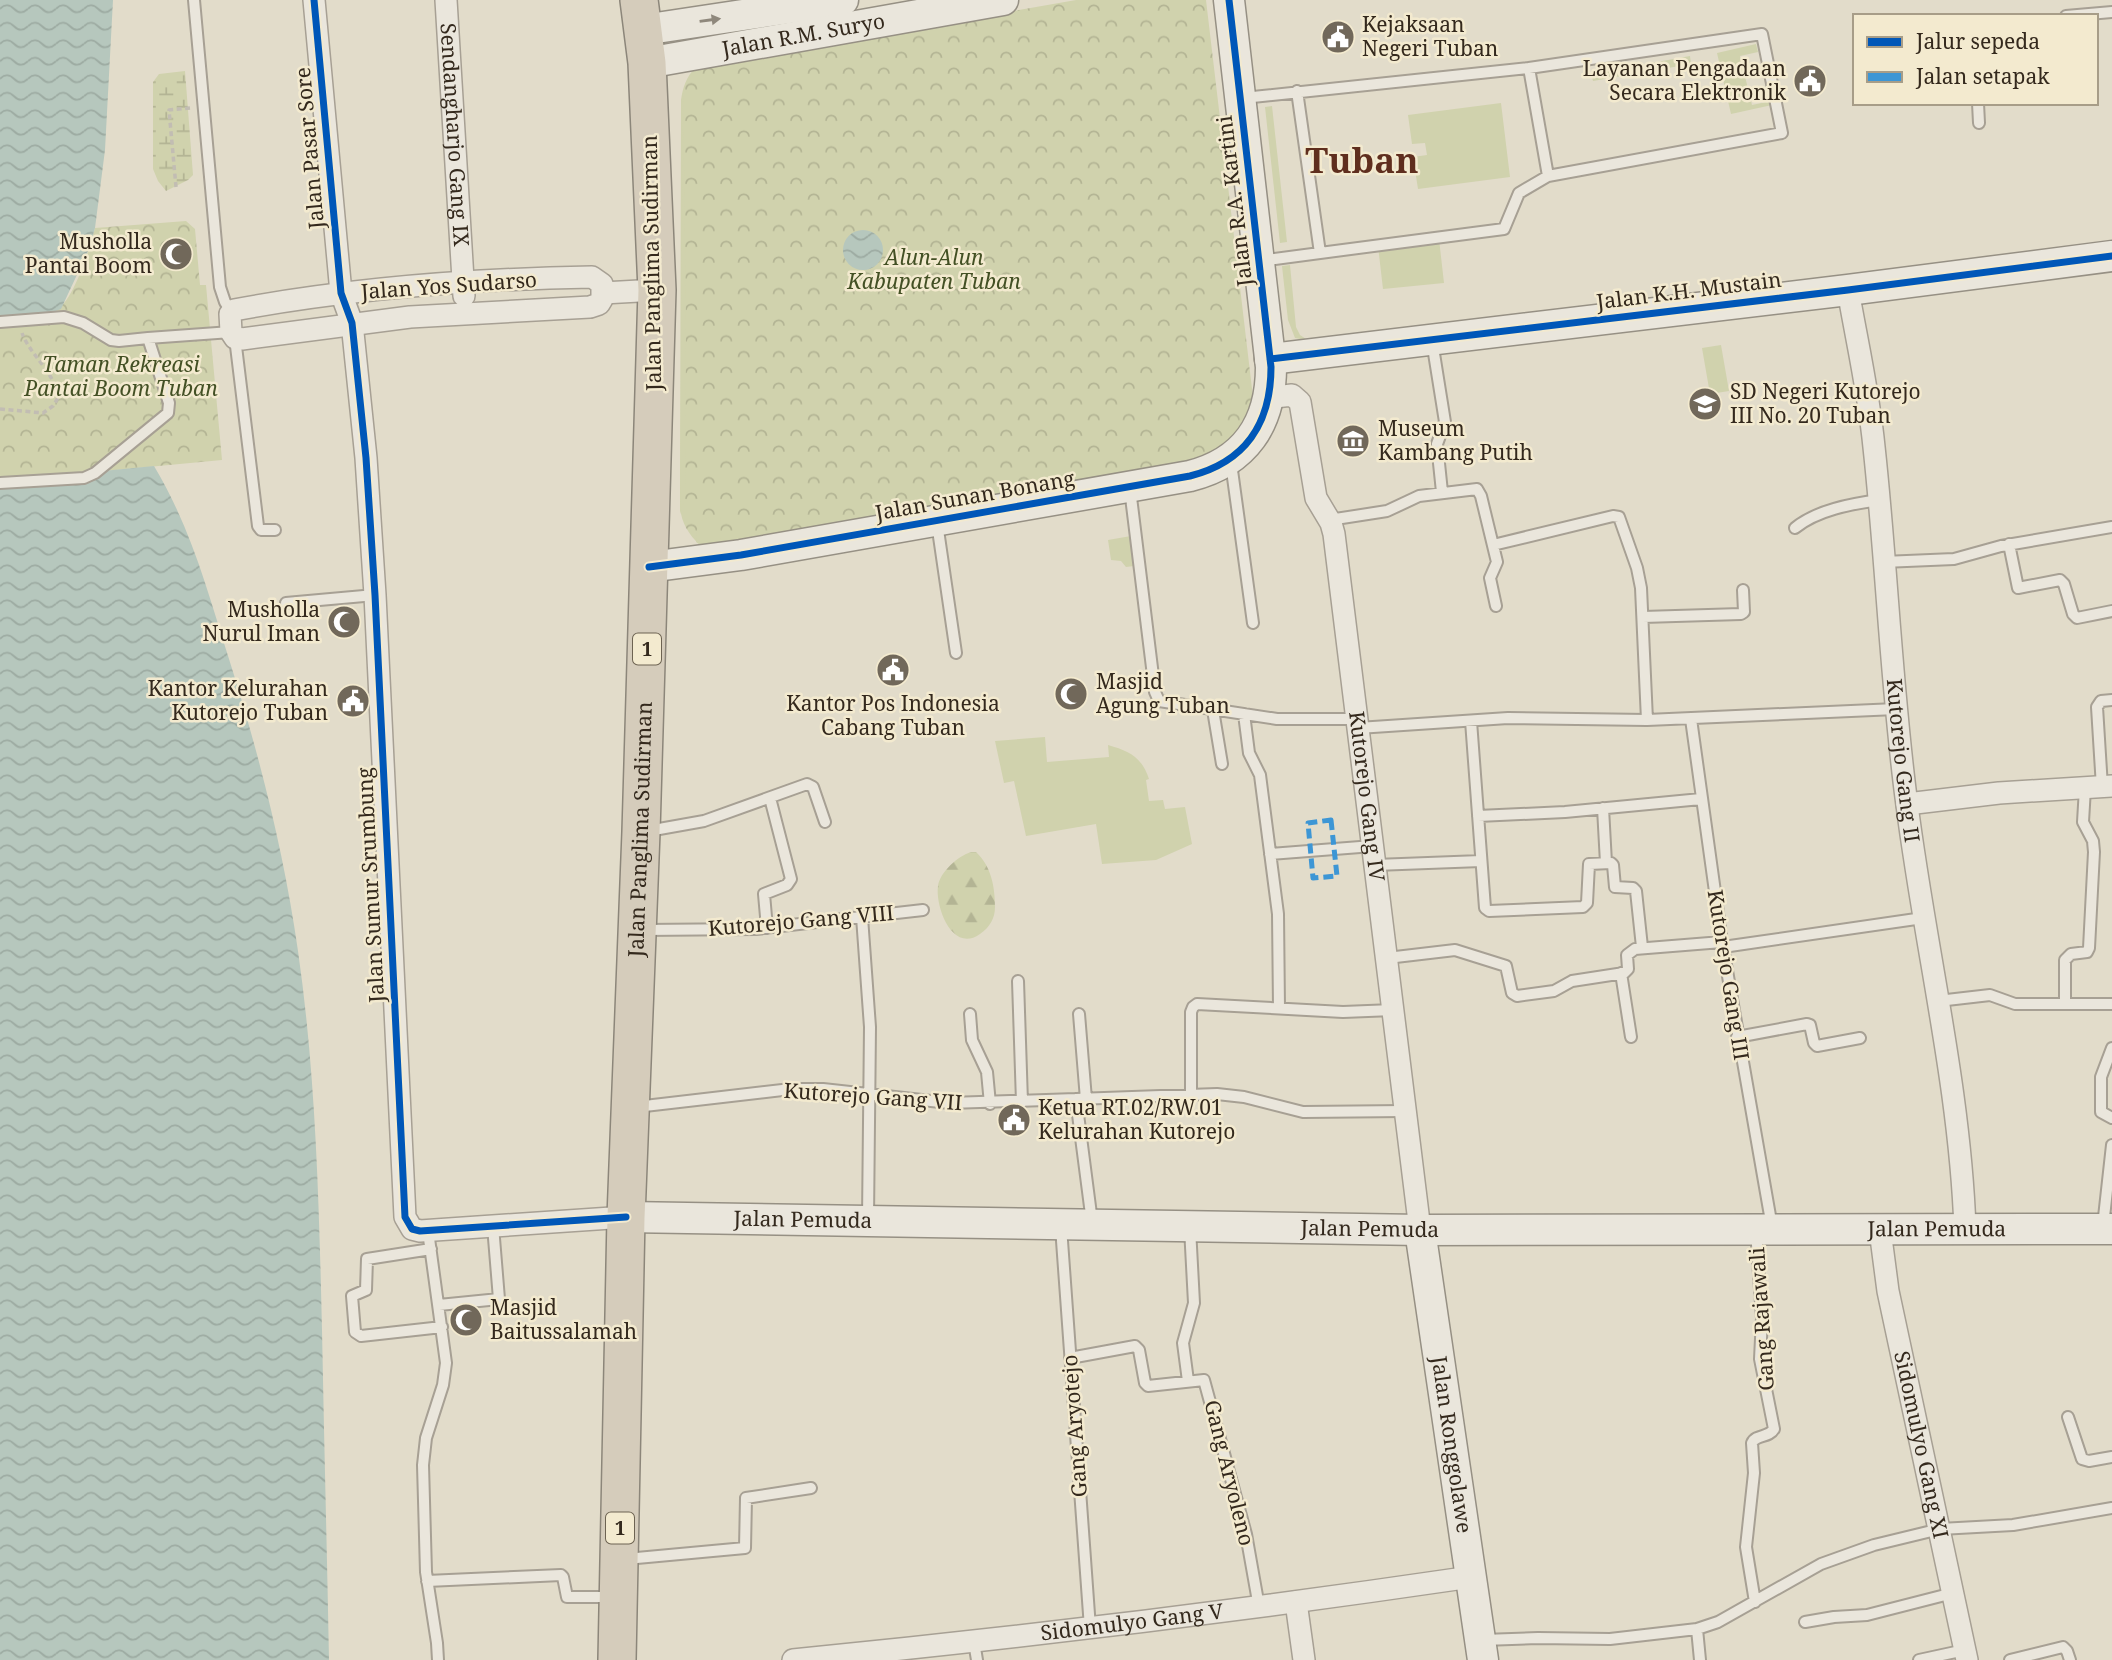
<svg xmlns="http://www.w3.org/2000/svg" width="2112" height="1660" viewBox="0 0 2112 1660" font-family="'Noto Serif',serif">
	<defs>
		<pattern id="forest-firs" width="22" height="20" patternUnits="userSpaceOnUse" patternTransform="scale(1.75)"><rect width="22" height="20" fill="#d0d2ad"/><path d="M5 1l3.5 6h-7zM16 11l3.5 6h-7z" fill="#b3b494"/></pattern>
		<pattern id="wetland-marsh" width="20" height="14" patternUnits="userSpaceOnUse" patternTransform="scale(1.75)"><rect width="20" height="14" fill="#d0d2ad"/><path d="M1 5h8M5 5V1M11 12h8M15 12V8" fill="none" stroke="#b3b494"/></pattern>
		<pattern id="park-crowns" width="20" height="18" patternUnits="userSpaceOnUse" patternTransform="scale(1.75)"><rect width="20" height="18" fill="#d0d2ad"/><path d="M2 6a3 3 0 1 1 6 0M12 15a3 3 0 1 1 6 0" fill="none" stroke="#b3b494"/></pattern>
		<pattern id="water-waves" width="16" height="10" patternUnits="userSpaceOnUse" patternTransform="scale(1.75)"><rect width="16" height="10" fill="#b6c7bd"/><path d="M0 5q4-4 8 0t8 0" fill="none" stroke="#9daba2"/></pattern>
	</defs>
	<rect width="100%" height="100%" fill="#e2dcca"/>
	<path fill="url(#forest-firs)" d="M971,852h5c15,14 19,34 19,55 0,11 -5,20 -15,27 -28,20 -45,-28 -42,-48 2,-14 20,-30 33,-34z"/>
	<path fill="url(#wetland-marsh)" d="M185,71l8,104 -5,5 -22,11 -8,-10 -5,-12v-87l6,-8z"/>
	<path fill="url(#park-crowns)" d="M1076,0h130l47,397 -4,21 -34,43 -336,65 -179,19c-12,-11 -19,-23 -20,-39l1,-406c2,-13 5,-23 15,-33z
		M186,221l9,8 5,56h6l16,175 -222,21v-165c14,-1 43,0 55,-5 18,-8 35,-63 40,-83z"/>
	<path fill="#d0d2ad" d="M1756,44l2,8 -18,4 12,49 19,-4 1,4 -41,9 -14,-61z
		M1690,56l1,8 -98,17 -2,-7z
		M683,90l3,236 -1,172 -5,16z
		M1501,103l9,74 -92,12 -5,-32 14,-2 -2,-12 -13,1 -4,-29z
		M1272,106l15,136 -7,1 -15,-136z
		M1439,239l5,44 -61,6 -5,-43z
		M1290,265l6,62 4,8 9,6 -14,-3 -7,-18 -6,-54z
		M1721,345l8,46 -19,3 -8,-46z
		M709,517h11l1,33 -16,-2 -9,-6 2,-20z
		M1131,536l3,30 -8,1 -5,-6 -10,-1 -3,-20z
		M1045,737l2,25 62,-5 -1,-12c21,6 34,12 41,34l-3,1 3,21 14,-1 2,9 20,-2 7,37 -36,16 -54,4 -6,-40 -70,12 -12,-55 -10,2 -9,-42z"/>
	<path fill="url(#water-waves)" d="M0,0h113l-8,150 -10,78 -6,21 -28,60 -8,3 -53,4z
		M843 250a20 20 0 1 1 40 0a20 20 0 1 1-40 0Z
		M154,466c38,64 53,124 75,193 30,95 55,193 69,292 18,125 21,252 24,379 2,110 5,220 7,330h-329v-1179z"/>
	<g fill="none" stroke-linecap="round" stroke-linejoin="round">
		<defs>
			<path id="lane" d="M194,0l26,287 5,15 6,9
				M2066,16l46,-4
				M1529,68l19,108
				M1243,98l286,-30 233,-34 20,99 -234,43 -29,17 -15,36 -184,24
				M1978,103l1,20
				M1260,261l60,-8 -23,-162
				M0,322l64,-5 19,6 28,17 8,1 29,-3
				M235,338l23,188 3,4h14
				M1432,341l13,81 -8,22 5,48
				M1231,463l22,160
				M0,483l84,-5 11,-5 73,-60 1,-10 -21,-65 83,-6
				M1130,489l25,203 4,9 118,18h80
				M1329,520l58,-9 32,-15 58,-7 4,7 16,66 -7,16 6,28
				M937,523l19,130
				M1795,528c22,-18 56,-24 84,-28
				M2009,544l9,44 42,-8 4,4 9,30 4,4 35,-7
				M1493,545l120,-29 6,1 18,51 4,20 6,132
				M1883,562l71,-3 47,-13 111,-19
				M286,603l89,-8
				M1643,617l98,-3 3,-2 -1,-22
				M1213,710l9,54
				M1244,714l5,39 11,22 18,139 1,94
				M1691,719l31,223 50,285
				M1471,721l14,187 4,3 94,-4 4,-4 2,-39 22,-1 2,2 2,22 18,1 3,3 6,56
				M1358,728l150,-10 139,2 249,-11
				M2102,787l-5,-80 4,-6 11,-1
				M1603,808l3,55
				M1478,816l87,-4 136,-13
				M648,831l56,-10 103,-37 6,3 12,35
				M1270,854l103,-8
				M1375,865l106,-4
				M862,917l8,110 -2,191
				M767,928l-3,-34 23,-9 4,-6 -21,-81
				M643,930l113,-1 167,-19
				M1723,947l200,-29
				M1387,958l68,-8 51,16 6,27 5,3 37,-5 18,-10 52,-8 4,-4 -1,-14 8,-6 87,-7
				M1621,973l10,64
				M1018,981l4,121
				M1938,1001l52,-6 25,9h97
				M2065,1004v-44l6,-6 16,-2 2,-4 5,-96 -1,-11 -10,-19 2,-34
				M970,1014l2,26 15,32 3,32
				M1079,1014l7,85
				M1737,1037l70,-13 3,1 4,18 3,3 43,-8
				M2112,1048l-11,29v35l11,6
				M1191,1093v-81l2,-5 4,-3 146,8 50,-2
				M636,1107l155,-18h32l126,14 127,-4
				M1092,1222l-16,-123 141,-5 27,3 59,15 102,-1
				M2103,1226l9,-81
				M1061,1227l29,401
				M428,1231l18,132 -3,22 -17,53 -3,27 3,107 11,71 1,17
				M431,1249l-64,10 -1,31 -14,6 3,36 6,4 81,-9
				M439,1305l60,-6 -6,-73
				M1070,1358l65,-12 4,4 6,33 3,3 56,-6 42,154 13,73
				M1188,1381l-5,-38 11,-40 -4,-75
				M2068,1417l14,42 7,2 23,-4
				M626,1559l119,-11 1,-50 65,-10
				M427,1581l134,-6 2,2 4,20h45
				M1755,1602l-9,-55 8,-74 -2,-30c4,-9 17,-5 22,-14l-14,-70 2,-41 -6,-88
				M1805,1622l29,-5 33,-2 86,-22
				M1697,1629l3,31
				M1483,1640l55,-2 72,1 87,-10 21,-7 103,-58 53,-19 66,-16 73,-4 99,-17
				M974,1642l3,18
				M1919,1660l46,-10
				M2010,1660l53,-13 4,4 3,9"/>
			<g id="street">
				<path d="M314,0l27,293 11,30 14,135 9,137 30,622 7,12 8,2 206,-14"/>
				<path id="s1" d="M446,0l18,296"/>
				<path d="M592,277l10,7v15l-3,5 -9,3 -180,10 -168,22 -7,-1 -4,-6 -1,-18 4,-4c118,-22 239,-31 358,-33z"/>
				<path id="s2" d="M1848,290c9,52 21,104 26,157 13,119 17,239 33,358 18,142 53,281 58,424"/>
				<path d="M603,293l54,-3"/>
				<path id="s3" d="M1267,398l25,-3 8,7 16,96 15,25 3,11 86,696"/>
				<path d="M1907,804l92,-11 113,-7"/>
				<path id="s4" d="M1880,1230l8,61 79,369"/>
				<path d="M1296,1602l8,58"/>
				<path id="s5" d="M793,1660c226,-22 453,-50 678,-83"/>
			</g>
			<g id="secondary">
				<path d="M643,30l200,-30"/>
				<path id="s6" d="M647,63l356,-63"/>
				<path d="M1270,359l578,-69 264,-34"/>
				<path d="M649,567l92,-12 449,-79c55,-14 81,-52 81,-109l-42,-367"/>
				<path id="s7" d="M626,1217l794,13 692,-1"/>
				<path id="s8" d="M1420,1230l63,430"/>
			</g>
			<g id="highway">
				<path id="s9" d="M617,1660l9,-443 15,-385 16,-542 -10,-227 -8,-63"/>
			</g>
		</defs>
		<use href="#lane" stroke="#a7a094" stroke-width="14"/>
		<use href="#street" stroke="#a7a094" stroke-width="24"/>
		<use href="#secondary" stroke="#969084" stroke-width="33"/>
		<use href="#highway" stroke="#8c867a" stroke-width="40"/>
		<path stroke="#c2bdb3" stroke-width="3.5" stroke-dasharray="5 3.5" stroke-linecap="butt" d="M176,187l-7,-77 21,-2
			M0,409l43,4 10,-7 5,-8c-1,-23 -28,-43 -36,-65"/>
		<use href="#lane" stroke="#eae6dc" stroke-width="10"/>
		<use href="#street" stroke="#eae6dc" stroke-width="21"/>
		<use href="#secondary" stroke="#eae6dc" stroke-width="30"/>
		<use href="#highway" stroke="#d5ccbb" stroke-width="37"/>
		<path stroke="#3d96d5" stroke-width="5" stroke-dasharray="10 5" stroke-linecap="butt" d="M1331,820l6,56 -24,2 -5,-55z"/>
		<defs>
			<path id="cycleway" d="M314,0l27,293 11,30 14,135 9,137 30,622 7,12 8,2 206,-14
				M1270,359l578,-69 264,-34
				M649,567l92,-12 449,-79c55,-14 81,-52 81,-109l-42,-367"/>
		</defs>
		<use href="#cycleway" stroke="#f3eacf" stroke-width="11"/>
		<use href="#cycleway" stroke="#0057b8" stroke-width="7"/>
	</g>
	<defs><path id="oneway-solid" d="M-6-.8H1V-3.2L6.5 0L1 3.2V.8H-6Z" transform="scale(1.75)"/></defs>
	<use fill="#8f887c" href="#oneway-solid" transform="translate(710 20) rotate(-8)"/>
	<defs>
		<symbol id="civic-disc" viewBox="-11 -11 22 22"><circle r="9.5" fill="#71685a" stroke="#f3eacf"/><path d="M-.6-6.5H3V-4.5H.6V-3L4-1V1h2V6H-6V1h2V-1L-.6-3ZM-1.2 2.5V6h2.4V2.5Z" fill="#fff"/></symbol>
		<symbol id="mosque-disc" viewBox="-11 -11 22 22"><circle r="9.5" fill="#71685a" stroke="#f3eacf"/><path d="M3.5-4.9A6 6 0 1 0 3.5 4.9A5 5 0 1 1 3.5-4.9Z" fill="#fff"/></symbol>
		<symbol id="school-disc" viewBox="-11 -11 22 22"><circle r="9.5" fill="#71685a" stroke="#f3eacf"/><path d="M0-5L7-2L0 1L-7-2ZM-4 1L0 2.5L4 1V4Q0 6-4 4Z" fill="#fff"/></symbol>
		<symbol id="museum-disc" viewBox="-11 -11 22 22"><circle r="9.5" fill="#71685a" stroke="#f3eacf"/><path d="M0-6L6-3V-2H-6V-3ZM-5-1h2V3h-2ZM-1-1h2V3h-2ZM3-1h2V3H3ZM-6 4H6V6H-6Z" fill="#fff"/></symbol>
	</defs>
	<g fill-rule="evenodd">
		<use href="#civic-disc" x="1319" y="18" width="38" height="38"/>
		<use href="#civic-disc" x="1791" y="62" width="38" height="38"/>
		<use href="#mosque-disc" x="157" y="235" width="38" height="38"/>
		<use href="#school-disc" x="1686" y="385" width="38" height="38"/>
		<use href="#museum-disc" x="1334" y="422" width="38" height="38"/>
		<use href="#mosque-disc" x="325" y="603" width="38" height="38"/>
		<use href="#civic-disc" x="874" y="651" width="38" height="38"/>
		<use href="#mosque-disc" x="1052" y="675" width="38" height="38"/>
		<use href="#civic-disc" x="334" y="682" width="38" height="38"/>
		<use href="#civic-disc" x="995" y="1101" width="38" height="38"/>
		<use href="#mosque-disc" x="447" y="1301" width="38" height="38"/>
	</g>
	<g text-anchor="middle" stroke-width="5" stroke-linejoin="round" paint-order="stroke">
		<g fill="#f3eacf" stroke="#6d6352" stroke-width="2">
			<rect x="633" y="633.5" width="28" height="31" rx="5"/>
			<rect x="606" y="1512.5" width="28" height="31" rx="5"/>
		</g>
		<g font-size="19" font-weight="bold" fill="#34291d">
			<text x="647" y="656">1</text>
			<text x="620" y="1535">1</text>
		</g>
		<g font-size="21" fill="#34291d" stroke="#f3eacf" text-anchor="start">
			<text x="1362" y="32">Kejaksaan<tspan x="1362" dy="24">Negeri Tuban</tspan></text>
			<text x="1786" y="76" text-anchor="end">Layanan Pengadaan<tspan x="1786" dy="24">Secara Elektronik</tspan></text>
			<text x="152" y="249" text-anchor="end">Musholla<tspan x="152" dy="24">Pantai Boom</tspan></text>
			<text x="1730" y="399">SD Negeri Kutorejo<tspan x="1730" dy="24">III No. 20 Tuban</tspan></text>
			<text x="1378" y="436">Museum<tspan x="1378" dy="24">Kambang Putih</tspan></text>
			<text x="320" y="617" text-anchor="end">Musholla<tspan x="320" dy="24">Nurul Iman</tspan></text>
			<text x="1096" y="689">Masjid<tspan x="1096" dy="24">Agung Tuban</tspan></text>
			<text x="328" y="696" text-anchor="end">Kantor Kelurahan<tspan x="328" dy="24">Kutorejo Tuban</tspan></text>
			<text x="893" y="711" text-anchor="middle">Kantor Pos Indonesia<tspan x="893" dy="24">Cabang Tuban</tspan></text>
			<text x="1038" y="1115">Ketua RT.02/RW.01<tspan x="1038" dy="24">Kelurahan Kutorejo</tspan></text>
			<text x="490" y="1315">Masjid<tspan x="490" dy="24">Baitussalamah</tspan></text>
		</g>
		<g font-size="21" fill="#34291d" stroke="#f3eacf">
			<text dy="7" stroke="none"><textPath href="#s6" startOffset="159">Jalan R.M. Suryo</textPath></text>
			<text dy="7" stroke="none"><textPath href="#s1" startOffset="135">Sendangharjo Gang IX</textPath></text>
			<text transform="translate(310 148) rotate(-95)" y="7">Jalan Pasar Sore</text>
			<text transform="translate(1235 201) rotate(-97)" y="7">Jalan R.A. Kartini</text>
			<text transform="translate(652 263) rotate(-91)" y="7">Jalan Panglima Sudirman</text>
			<text transform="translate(449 286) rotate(-4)" y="7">Jalan Yos Sudarso</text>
			<text transform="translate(1689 291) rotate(-7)" y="7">Jalan K.H. Mustain</text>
			<text transform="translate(975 496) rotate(-10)" y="7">Jalan Sunan Bonang</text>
			<text dy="7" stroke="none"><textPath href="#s2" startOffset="474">Kutorejo Gang II</textPath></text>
			<text dy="7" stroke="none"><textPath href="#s3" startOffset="438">Kutorejo Gang IV</textPath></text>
			<text dy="7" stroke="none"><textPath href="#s9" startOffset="831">Jalan Panglima Sudirman</textPath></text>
			<text transform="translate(371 885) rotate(-93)" y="7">Jalan Sumur Srumbung</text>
			<text transform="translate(801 921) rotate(-5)" y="7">Kutorejo Gang VIII</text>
			<text transform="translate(1728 975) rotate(81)" y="7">Kutorejo Gang III</text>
			<text transform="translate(873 1097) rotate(4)" y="7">Kutorejo Gang VII</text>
			<text dy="7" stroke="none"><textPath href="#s7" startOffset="177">Jalan Pemuda</textPath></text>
			<text dy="7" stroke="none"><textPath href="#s7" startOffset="744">Jalan Pemuda</textPath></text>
			<text dy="7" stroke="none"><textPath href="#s7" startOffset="1311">Jalan Pemuda</textPath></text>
			<text transform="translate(1762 1319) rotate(-94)" y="7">Gang Rajawali</text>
			<text transform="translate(1075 1426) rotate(-94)" y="7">Gang Aryotejo</text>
			<text dy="7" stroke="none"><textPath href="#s8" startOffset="217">Jalan Ronggolawe</textPath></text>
			<text dy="7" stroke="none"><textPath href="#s4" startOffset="219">Sidomulyo Gang XI</textPath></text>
			<text transform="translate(1229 1473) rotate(76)" y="7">Gang Aryoleno</text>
			<text dy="7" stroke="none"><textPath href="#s5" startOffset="341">Sidomulyo Gang V</textPath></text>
		</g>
		<g font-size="21" font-style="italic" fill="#435024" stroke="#f3eacf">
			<text x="934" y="265">Alun-Alun<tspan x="934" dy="24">Kabupaten Tuban</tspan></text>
			<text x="121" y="372">Taman Rekreasi<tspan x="121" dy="24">Pantai Boom Tuban</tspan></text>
		</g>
		<g font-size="35" font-weight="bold" fill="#5f2e1e" stroke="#f3eacf">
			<text x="1362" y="173">Tuban</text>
		</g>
	</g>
	<rect x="1853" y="14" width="245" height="91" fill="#f3eacf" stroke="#a79d88" stroke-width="2"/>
	<rect x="1867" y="37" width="35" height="10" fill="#0057b8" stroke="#a79d88" stroke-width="2"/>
	<text x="1916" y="49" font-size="21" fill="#34291d">Jalur sepeda</text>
	<rect x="1867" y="72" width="35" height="10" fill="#3d96d5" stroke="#a79d88" stroke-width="2"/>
	<text x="1916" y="84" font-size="21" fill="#34291d">Jalan setapak</text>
</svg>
